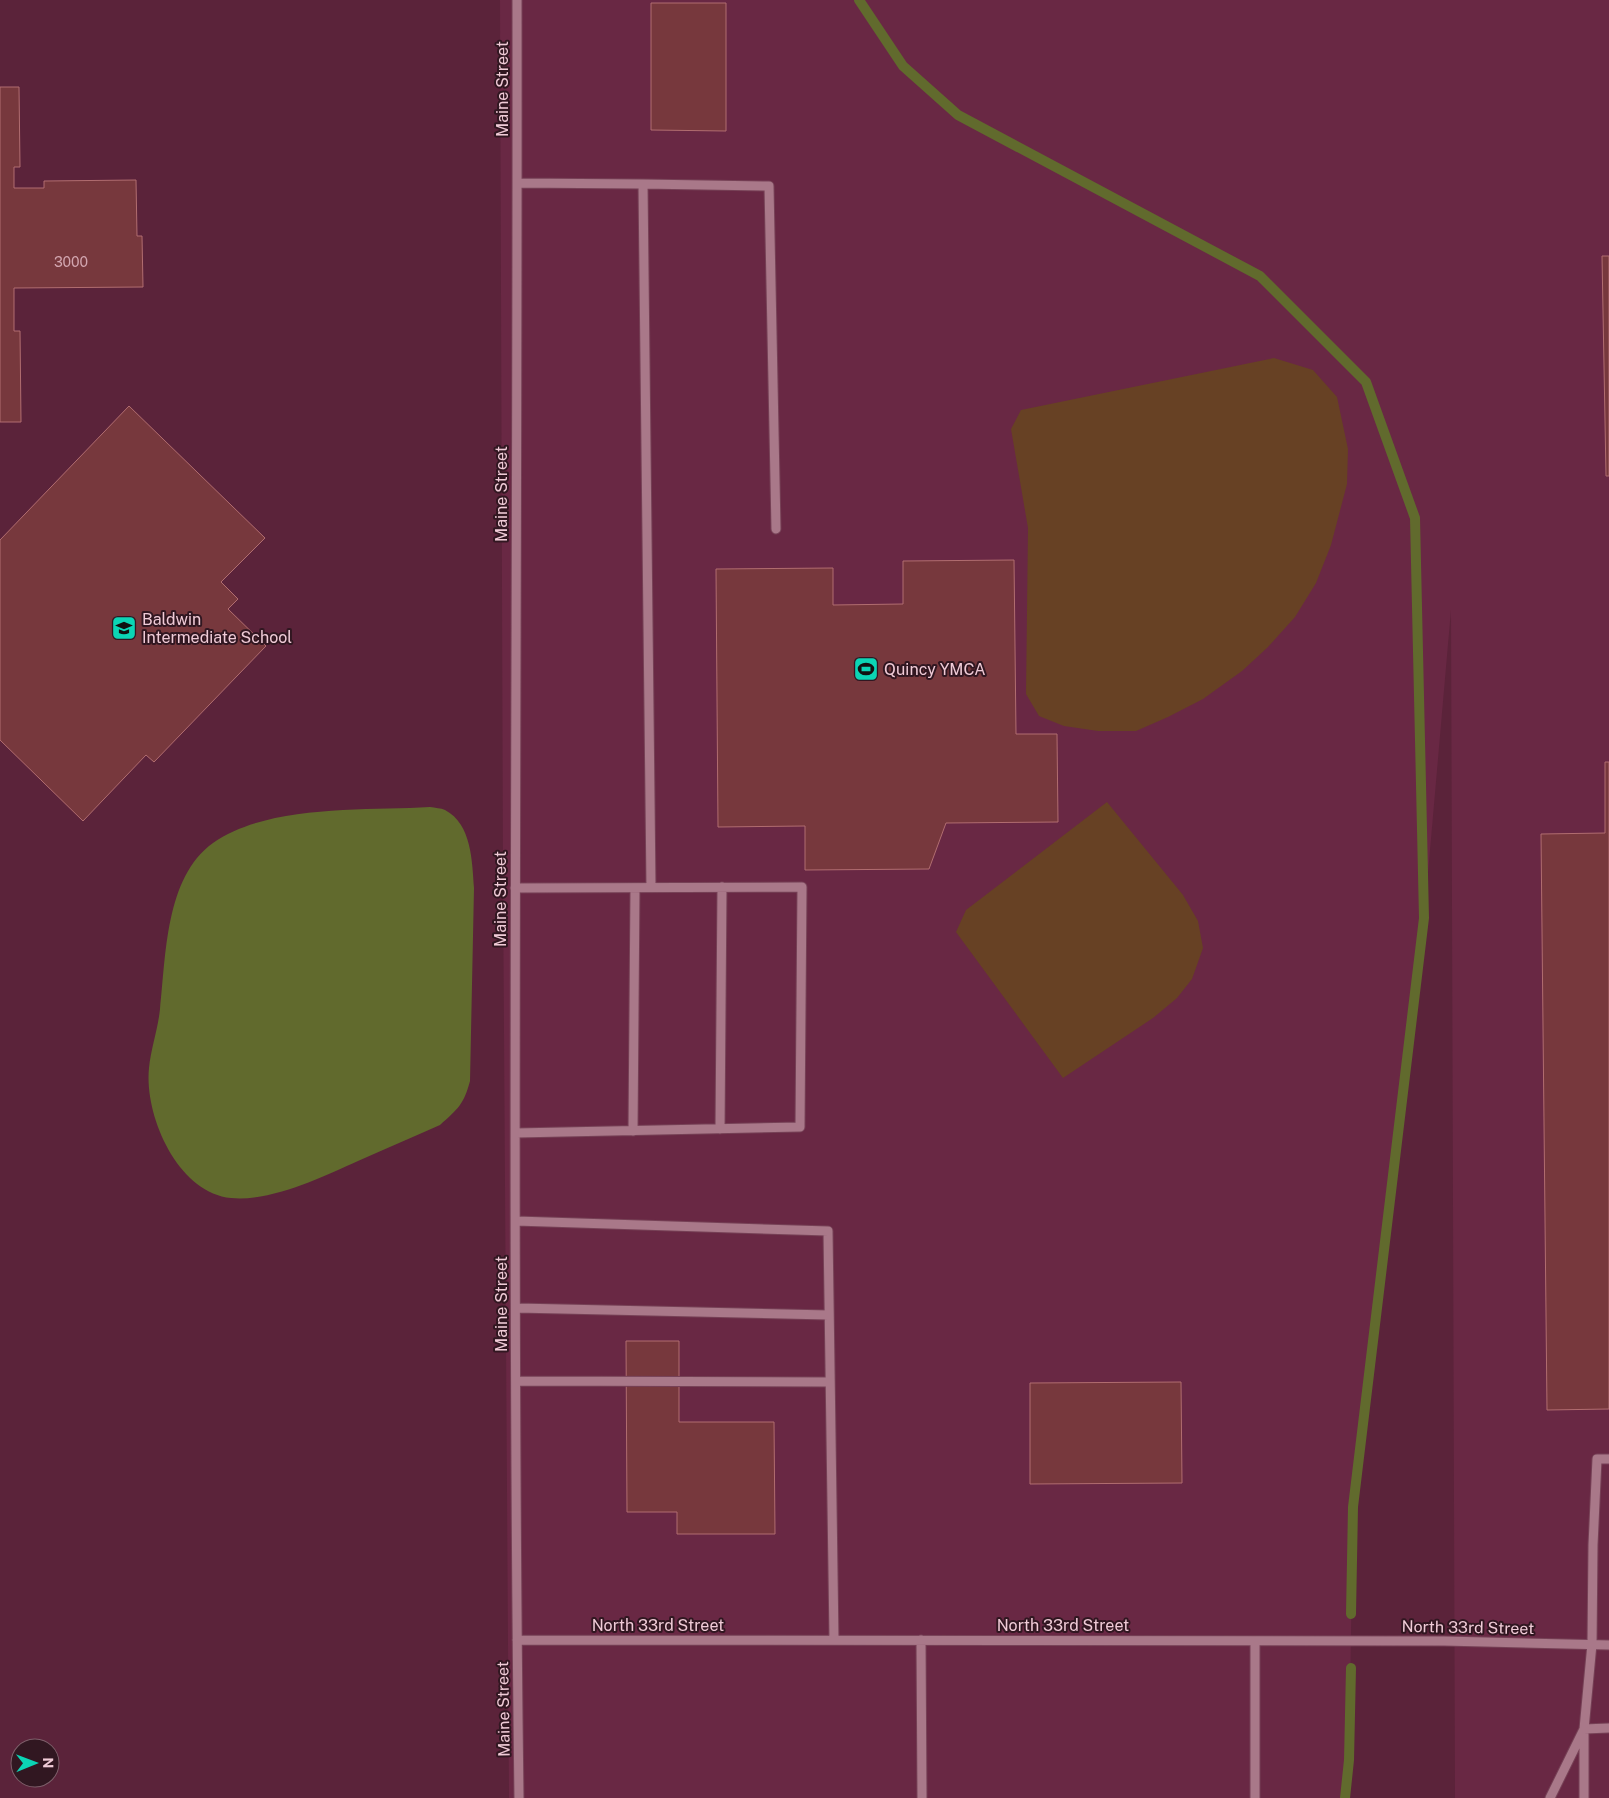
<svg xmlns="http://www.w3.org/2000/svg" width="1609" height="1798" viewBox="0 0 1609 1798" font-family="'Public Sans',sans-serif">
	<rect width="100%" height="100%" fill="#5b233a"/>
	<path fill="#692844" d="M500,0h1109v1798h-154l-4,-1188 -27,309 -71,588 -4,253 -4,38h-836l-6,-918z"/>
	<path fill="#674124" d="M1274,358l39,12 24,27 11,52 -1,35 -16,61 -15,38 -21,34 -27,30 -26,24 -39,28 -35,18 -32,14h-38l-34,-5 -25,-10 -13,-22 2,-166 -17,-99 10,-19z
		M1107,802l76,93 15,26 5,27 -11,31 -15,19 -24,20 -90,60 -107,-146 10,-22z"/>
	<path fill="#616a2d" d="M430,807c5,1 11,1 15,3 27,14 27,52 29,78l-4,193c-6,23 -12,28 -30,44 -27,12 -55,24 -82,36 -35,16 -88,41 -127,37 -53,-5 -87,-82 -82,-130 2,-20 9,-39 11,-59 6,-52 5,-132 53,-166 56,-39 151,-32 217,-36z"/>
	<g fill="none" stroke-linecap="round" stroke-linejoin="round">
		<path stroke="#616a2d" stroke-width="10" d="M859,0l44,66 55,49 302,161 106,106 49,136 9,400 -71,589 -2,107
			M1345,1798l4,-38 2,-92"/>
	</g>
	<path fill="#77383d" stroke="#b16d70" d="M651,3h75v128l-75,-1z
		M0,87h19l1,80h-6v21h30v-7l92,-1 1,56h5l1,51 -129,1v43h6l1,91h-21z
		M1602,256h7v220h-3z
		M129,406l136,132 -44,44 17,17 -10,10 38,37 -112,116 -8,-7 -63,66 -83,-81v-200z
		M1014,560l2,174h41l1,88 -112,1 -17,46 -124,1v-44l-87,1 -2,-258 117,-1v37l70,-1v-43z
		M1605,762h4v647l-62,1 -6,-576 64,-1z
		M626,1341h53v81h95l1,112h-98v-22h-50z
		M1181,1382l1,101 -152,1v-101z"/>
	<g fill="none" stroke-linecap="round" stroke-linejoin="round">
		<defs>
			<path id="minor" d="M517,0c1,599 -6,1199 2,1798
				M517,183l126,1 8,703
				M643,184l126,2 7,343
				M515,888l287,-1 -2,240 -284,6
				M720,1129l2,-242
				M633,1131l2,-243
				M516,1221l312,10 6,409
				M517,1308l312,7
				M517,1381l313,1
				M1609,1459h-12l-4,86 -1,99 -8,85 25,-1
				M517,1640l927,1 165,4
				M921,1640l1,158
				M1255,1641v157
				M1584,1732v66
				M1550,1798l34,-69"/>
		</defs>
		<use href="#minor" stroke="#764156" stroke-width="11"/>
		<use href="#minor" stroke="#a97889" stroke-width="9"/>
	</g>
	<defs>
		<symbol id="school-square" viewBox="-11 -11 22 22"><rect x="-9" y="-9" width="18" height="18" rx="4" fill="#0bd5b5" stroke="#311721"/><path d="M0-5L7-2L0 1L-7-2ZM-4 1L0 2.5L4 1V4Q0 6-4 4Z" fill="#111"/></symbol>
		<symbol id="stadium-square" viewBox="-11 -11 22 22"><rect x="-9" y="-9" width="18" height="18" rx="4" fill="#0bd5b5" stroke="#311721"/><path d="M0-5a6.5 5 0 1 0 0 10a6.5 5 0 1 0 0-10ZM-3.5-1.8h7v3.6h-7Z" fill="#111"/></symbol>
	</defs>
	<g fill-rule="evenodd">
		<use href="#school-square" x="110" y="614" width="28" height="28"/>
		<use href="#stadium-square" x="852" y="655" width="28" height="28"/>
	</g>
	<g text-anchor="middle" stroke-width="4" stroke-linejoin="round" paint-order="stroke">
		<g font-size="14" fill="#d2a6b0">
			<text x="71" y="267">3000</text>
		</g>
		<g font-size="16" fill="#f0cbd7" stroke="#311721">
			<text transform="translate(502 89) rotate(-90)" y="6">Maine Street</text>
			<text transform="translate(501 494) rotate(-90)" y="6">Maine Street</text>
			<text transform="translate(500 899) rotate(-90)" y="6">Maine Street</text>
			<text transform="translate(501 1304) rotate(-90)" y="6">Maine Street</text>
			<text x="658" y="1631">North 33rd Street</text>
			<text x="1063" y="1631">North 33rd Street</text>
			<text transform="translate(1468 1627) rotate(1)" y="6">North 33rd Street</text>
			<text transform="translate(503 1709) rotate(-91)" y="6">Maine Street</text>
		</g>
		<g font-size="16" fill="#f0cbd7" stroke="#311721" text-anchor="start">
			<text x="142" y="625">Baldwin<tspan x="142" dy="18">Intermediate School</tspan></text>
			<text x="884" y="675">Quincy YMCA</text>
		</g>
	</g>
	<g transform="translate(35 1763) rotate(89)"><circle r="24" fill="#311721" stroke="#7d5f6a"/>
	<path d="M0-4L9 19L0 12L-9 19Z" fill="#0bd5b5"/>
	<text y="-8" font-size="14" font-weight="bold" text-anchor="middle" fill="#f0cbd7">N</text>
	</g>
</svg>
